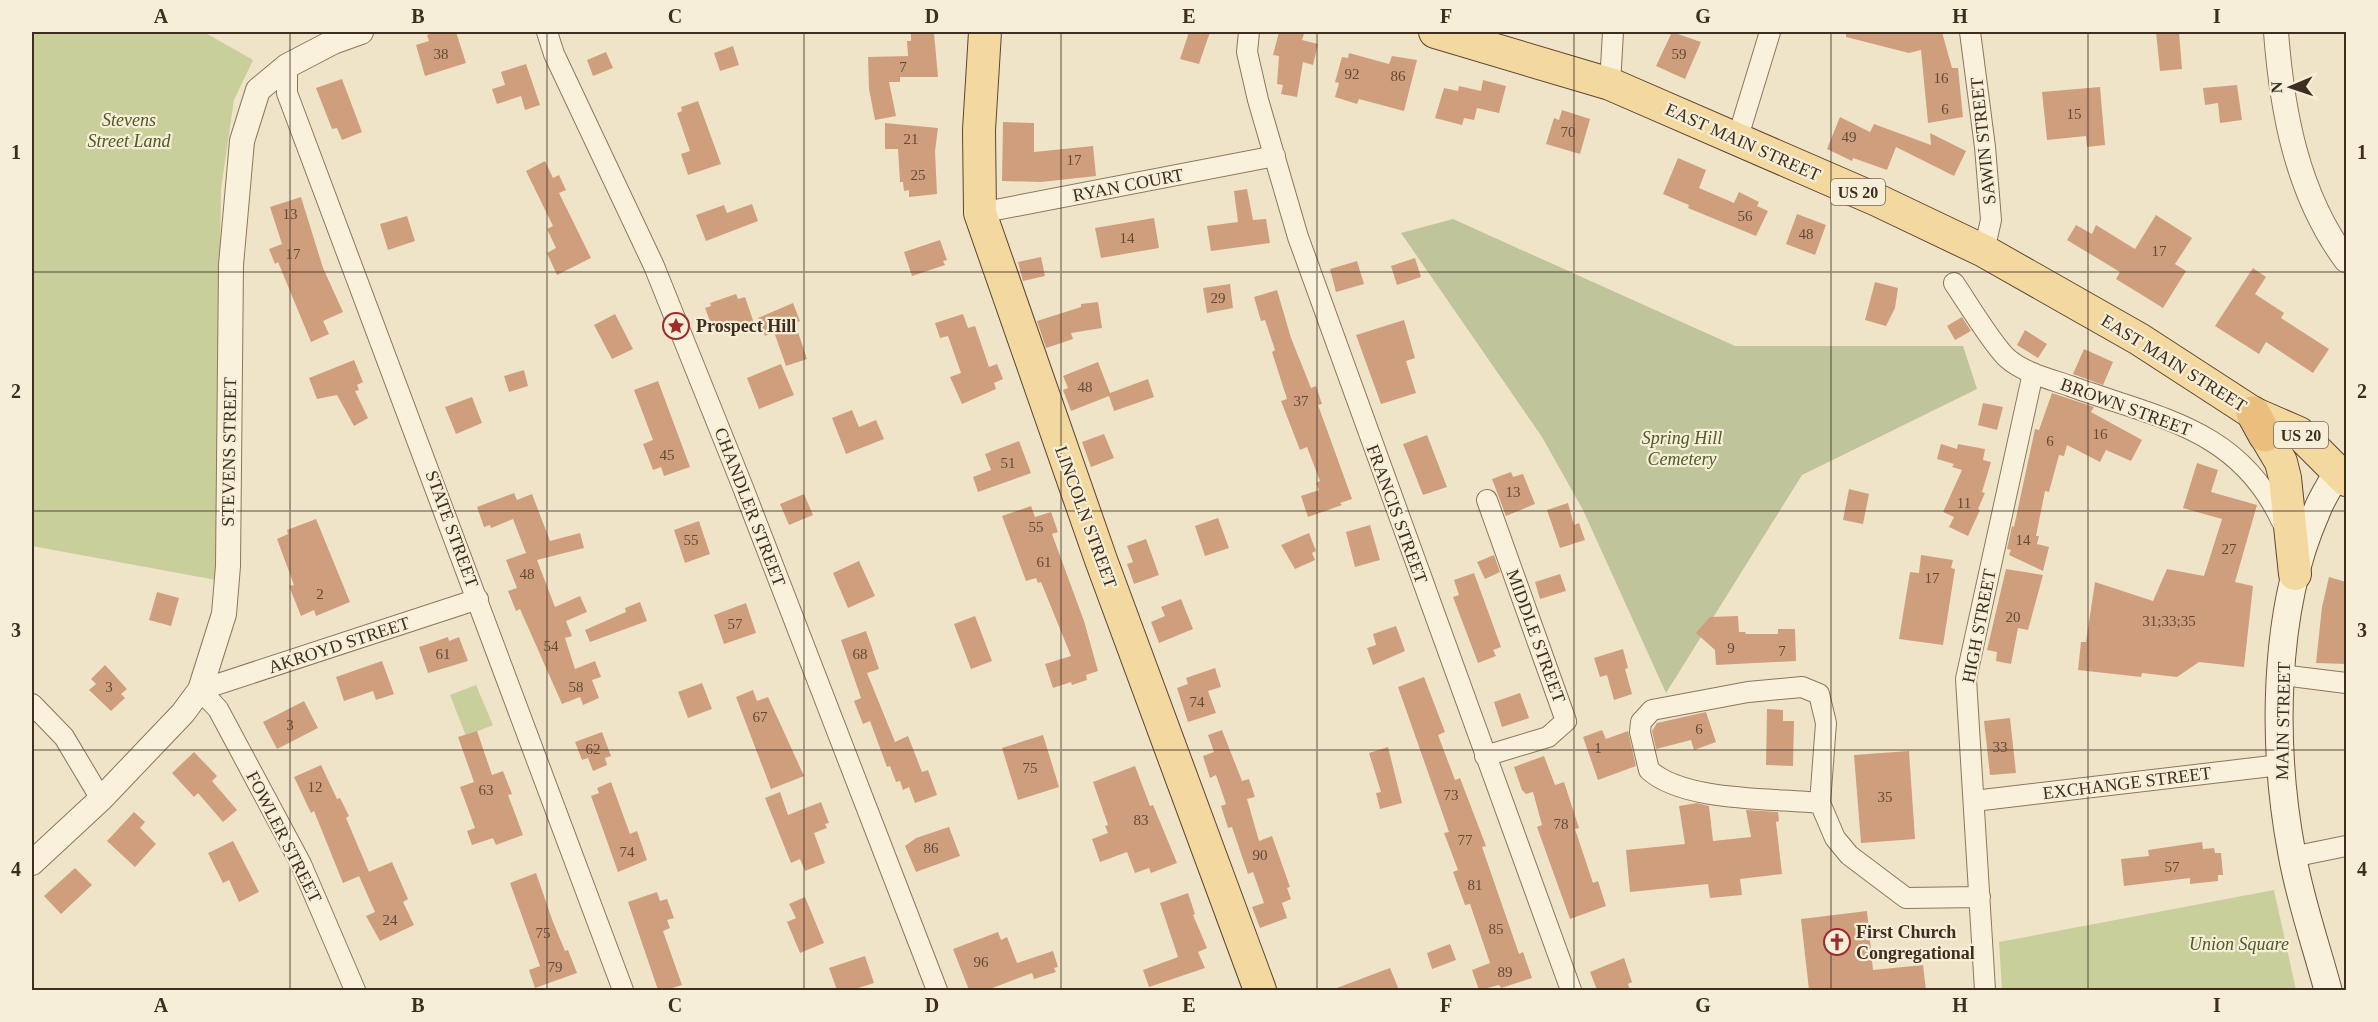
<svg xmlns="http://www.w3.org/2000/svg" width="2378" height="1022" viewBox="0 0 2378 1022" font-family="'Times New Roman',serif">
	<rect width="100%" height="100%" fill="#f0e4c8"/>
	<path fill="#c9cf9b" d="M32,32h172l49,28 -19,40 -13,89 -5,391 -184,-34z
		M476,685l17,40 -27,11 -16,-41z
		M2274,890l22,100h-294l-3,-48z"/>
	<path fill="#bfc49a" d="M1453,219l282,127h228l14,43 -175,86 -136,218 -83,-183 -41,-73 -141,-204z"/>
	<path fill="#cf9f7d" d="M437,32h19l10,31 -41,13 -9,-31 13,-4 -2,-6z
		M1189,32h21l-11,32 -19,-5z
		M1279,32l25,2 -2,6 16,4 -5,21 -10,-3 -6,35 -16,-3 2,-9 -6,-1 2,-28 -6,-1z
		M1672,32l29,10 -16,37 -29,-13z
		M1846,32h96l10,36h6l5,49 -35,6 -7,-73 -12,3 -63,-16z
		M2156,32h23l3,37 -22,2z
		M911,33h23l4,44h-38v5h-11l7,34 -21,4 -6,-31 -1,-32 40,-1 -1,-15h4z
		M733,46l6,19 -19,6 -6,-18z
		M606,52l7,16 -20,8 -6,-16z
		M1349,53l40,11 3,-8 25,4 -13,51 -45,-12 -2,5 -22,-7 4,-14 -4,-1 7,-25 6,1z
		M526,64l14,41 -15,5 -4,-14 -24,8 -5,-15 13,-4 -4,-13z
		M342,79l20,53 -20,8 -5,-12 -5,1 -16,-41z
		M1483,80l23,6 -7,27 -22,-5 -3,12 -10,-2 -2,7 -27,-7 9,-30 14,3 1,-5 22,5z
		M2237,85l5,35 -22,3 -2,-20 -13,2 -2,-17z
		M2100,87l5,58 -18,2 -1,-11 -39,4 -5,-48z
		M698,101l23,63 -33,11 -7,-21 9,-3 -13,-38 5,-2 -1,-4z
		M1562,110l28,9 -10,35 -34,-10 8,-26 5,2z
		M1840,117l30,15 4,-8 57,21 -1,-12 36,18 -12,25 -58,-29 -9,23 -34,-12 -1,3 -25,-12z
		M1003,122l31,1v29l59,-6 3,30 -55,6 -39,-1z
		M885,123l53,5 -3,23 2,43 -28,3v-7l-5,1 -1,-9h-3l-2,-33h-13z
		M1678,158l28,12 -7,18 35,15 5,-11 20,10 -2,4 11,5 -12,25 -68,-28 1,-3 -26,-11z
		M545,161l8,17 6,-3 7,15 -7,3 32,65 -34,17 -10,-22 9,-5 -9,-19 6,-3 -27,-55z
		M1247,189l6,31 13,-1 4,24 -59,8 -4,-25 31,-4 -4,-31z
		M301,197l22,71 20,44 -20,9 6,13 -18,8 -33,-80 -3,2 -6,-15 13,-5 -12,-37z
		M752,204l6,17 -52,20 -10,-26 28,-10 3,8z
		M1797,214l29,11 -11,30 -29,-11z
		M2156,215l36,23 -17,26 11,7 -23,37 -47,-29 4,-7 -53,-32 9,-15 16,9 4,-9 39,24z
		M407,216l8,25 -27,9 -8,-26z
		M1154,218l5,30 -58,10 -6,-30z
		M940,240l7,20 -4,1 2,4 -33,11 -8,-24z
		M1041,257l4,19 -22,5 -5,-19z
		M1415,258l6,19 -24,8 -6,-19z
		M1357,261l7,23 -28,8 -6,-23z
		M2253,268l13,9 -11,17 29,19 -3,5 48,31 -16,24 -47,-31 -7,12 -44,-28z
		M1875,282l23,6 -3,20 -9,18 -21,-6z
		M1230,284l3,24 -26,5 -4,-25z
		M1277,290l14,48 20,50 5,-2 6,18 -4,1 34,94 -12,4 2,2 -34,12 -7,-21 18,-6 -3,-7 4,-2 -13,-34 -7,3 -19,-49 6,-2 -15,-47 3,-2 -10,-30 -4,1 -7,-24z
		M736,294l2,5 7,-2 10,29 -21,7 -3,-7 -18,3 -8,-21 6,-2 -1,-3z
		M1098,302l4,26 -31,5 2,6 -27,9 -9,-27 44,-14v-3z
		M793,303l7,18 -5,2 12,36 -21,7 -12,-34 -9,4 -7,-18z
		M615,314l18,35 -21,10 -18,-34z
		M963,314l5,14 7,-2 14,41 8,-3 6,15 -9,4 2,6 -34,15 -12,-27 11,-4 -13,-37 -8,2 -5,-15z
		M1962,317l9,14 -16,9 -8,-14z
		M1404,320l11,38 -9,3 10,32 -35,11 -25,-69z
		M2025,330l22,14 -9,14 -21,-13z
		M2084,349l29,13 -10,23 -30,-11z
		M354,360l9,22 -6,3 2,5 -4,1 13,27 -14,8 -17,-31 -20,4 -8,-21z
		M1098,362l12,31 38,-14 6,18 -40,14 -5,-15 -38,15 -8,-21 5,-2 -5,-12z
		M781,364l13,31 -35,14 -12,-31z
		M524,370l4,16 -19,6 -5,-16z
		M658,381l32,86 -26,9 -3,-9 -8,3 -10,-26 10,-4 -19,-50z
		M2052,393l42,14 -3,5 51,28 -11,21 -25,-11 -6,12 -33,-17 -3,11 -5,-1 -10,37 -4,-1 -9,45h3l-2,8 12,3 -6,24 -34,-16 2,-5 -4,-1 5,-23 2,1 21,-98 4,1z
		M472,397l10,26 -26,11 -11,-27z
		M1983,403l20,4 -6,23 -19,-5z
		M852,410l7,17 17,-7 8,19 -38,15 -14,-36z
		M1104,434l10,24 -23,9 -9,-25z
		M1427,435l20,52 -24,8 -20,-51z
		M1019,441l12,32 -53,19 -5,-15 18,-7 -6,-16z
		M1941,444l16,5 1,-5 27,5 -2,11 8,2 -9,30 3,1 -7,16 2,1 -12,26 -19,-9 5,-10 -11,-5 19,-42 -10,-3 2,-3 -17,-5z
		M2197,463l21,7 -7,22 46,13 -22,77 18,4 -9,81 -45,-5 -22,15 -35,-4 -1,4 -63,-7 3,-28h5l9,-60 58,19 14,-32 37,7 18,-57 -39,-11z
		M1511,472l2,5 10,-3 12,30 -29,12 -14,-37z
		M1849,489l20,5 -6,30 -20,-4z
		M514,493l3,7 15,-6 18,47 30,-8 4,15 -47,12 18,47 25,-11 7,16 -21,9 6,15 -7,2 10,31 20,-8 6,16 -9,3 7,18 -16,7 -3,-8 -18,7 -42,-95 -4,2 -8,-20 9,-3 -11,-28 20,-7 -13,-34 -22,9 -1,-3 -6,2 -7,-20z
		M804,494l9,21 -24,10 -9,-21z
		M1568,503l6,22 5,-2 6,17 -25,8 -13,-38z
		M1031,506l4,11 16,-5 7,20 -6,2 32,87 14,50 -12,4 1,5 -15,5 -1,-3 -18,6 -8,-24 26,-8 -30,-74 -3,1 -2,-5 -10,3 -24,-65z
		M1218,518l11,30 -24,8 -10,-30z
		M316,519l34,83 -34,14 -2,-6 -13,6 -12,-30 5,-1 -17,-46 11,-5 -1,-4z
		M699,521l11,33 -25,9 -11,-33z
		M1370,525l10,35 -25,7 -9,-35z
		M1309,533l7,18 -4,2 3,7 -20,9 -14,-24z
		M1146,539l13,36 -25,9 -7,-20 6,-2 -6,-16z
		M1494,555l6,17 -15,7 -8,-17z
		M1921,555l32,5 -2,8 4,1 -12,76 -44,-6 11,-67 9,1z
		M859,561l16,35 -27,12 -15,-35z
		M2006,569l37,6 -15,55 -10,-2 -7,36 -15,-3 1,-9 -10,-2z
		M1474,573l27,74 -8,3 3,6 -18,7 -25,-66 6,-2 -5,-15z
		M1560,574l6,17 -26,8 -5,-17z
		M2329,577l17,5v82l-30,-1 6,-56z
		M157,592l22,6 -8,28 -22,-6z
		M1181,599l12,30 -34,14 -8,-21 14,-6 -4,-9z
		M640,602l7,19 -57,21 -5,-12 41,-18 -1,-4z
		M746,603l10,30 -32,11 -10,-29z
		M975,616l17,45 -21,8 -17,-45z
		M1738,616l1,16h6l1,2h32v-5h17l1,32 -80,4 -1,-15 -19,-17 14,-16z
		M1396,626l9,25 -32,14 -6,-17 9,-3 -3,-11z
		M866,631l13,38 -12,4 28,69 13,-6 14,36 6,-2 9,25 -22,8 -6,-16 -6,3 -3,-9 -4,1 -6,-16 -3,1 -17,-46 -7,3 -9,-23 7,-3 -20,-58z
		M448,637l1,4 10,-4 9,24 -40,12 -9,-26z
		M1623,649l5,19 -3,1 7,25 -18,6 -7,-25 -7,2 -6,-19z
		M382,661l12,33 -18,6 -3,-9 -29,10 -8,-24z
		M105,665l22,24 -6,5 4,4 -14,13 -22,-21 7,-6 -5,-5z
		M1215,668l6,19 -13,4 8,22 -28,9 -11,-34 11,-4 -2,-6z
		M1424,677l21,55 -7,3 17,45 5,-2 26,68 -4,1 37,107 4,-2 9,26 -31,10 -2,-3 -20,5 -7,-20 18,-7 -20,-59 -5,1 -12,-33 5,-2 -14,-37 5,-1 -51,-145z
		M702,683l10,26 -24,9 -10,-26z
		M753,690l4,11 11,-4 36,79 -33,13 -35,-92z
		M1520,693l9,25 -27,9 -8,-25z
		M304,701l14,27 -41,21 -14,-27z
		M1767,709l16,1v11h11l-1,45 -27,-1z
		M1706,712l10,30 -22,8 -3,-10 -35,9 -4,-18 5,-8z
		M2010,718l6,55 -26,2 -6,-54z
		M1222,730l20,51 7,-2 6,18 -8,2 12,42 13,-5 18,51 -3,1 4,11 -9,4 5,15 -27,10 -8,-21 12,-4 -11,-31 -5,2 -16,-47 -4,1 -7,-22 5,-2 -10,-29 -6,3 -7,-22 11,-4 -6,-17z
		M1602,730l4,9 22,-8 8,35 -38,14 -15,-43z
		M477,731l15,44 11,-4 9,23 -4,1 15,40 -27,10 -3,-7 -21,7 -5,-14 8,-3 -15,-41 14,-5 -16,-45z
		M602,732l9,24 -6,2 2,7 -14,6 -5,-13 -6,2 -7,-18z
		M1043,735l16,52 -41,13 -16,-52z
		M1388,747l14,56 -22,6 -4,-16 5,-1 -12,-39z
		M1909,751l6,88 -54,4 -7,-88z
		M194,752l23,24 -5,5 25,29 -14,12 -25,-29 -4,4 -22,-24z
		M1544,756l11,29 9,-3 15,46 -4,1 18,54 5,-2 8,25 -36,13 -33,-92 5,-2 -9,-33 -7,2 -4,-4 -8,-23z
		M321,765l16,34 3,-1 9,18 -3,2 23,54 -26,11 -29,-72 -3,2 -17,-36z
		M1135,766l15,40 3,-1 24,58 -26,10 -2,-5 -14,5 -8,-21 -27,10 -8,-23 16,-6 -3,-7 3,-1 -15,-43z
		M611,782l19,52 7,-3 10,29 -29,12 -27,-76 8,-3 -2,-5z
		M780,792l8,23 33,-13 8,21 -4,1 2,4 -13,5 11,30 -20,8 -5,-12 -9,4 -26,-65z
		M1697,803l12,3 4,35 38,-4 -5,-27 32,2 1,9 -3,1 6,52 -42,5 2,16 -32,3 -2,-14 -78,8 -4,-42 59,-6 -6,-38z
		M134,812l11,10 -5,6 16,16 -21,23 -28,-26z
		M949,827l11,29 -44,16 -11,-26 11,-8z
		M233,841l26,51 -20,10 -10,-22 -6,3 -15,-30z
		M2202,842l1,7 11,-1 1,5h6l2,22h-5v6l-28,3v-6l-66,8 -3,-27 28,-3 -1,-6z
		M392,862l16,37 -5,3 11,23 -34,16 -14,-25 9,-4 -16,-36z
		M75,868l17,17 -31,29 -17,-18z
		M536,873l17,49 12,29 3,-1 9,23 -42,15 -6,-18 11,-4 -30,-83z
		M657,892l3,9 7,-2 7,19 -7,2 3,8 -7,3 19,54 -16,5h-8l-30,-88z
		M1188,893l7,21 -2,1 14,33 -9,4 7,16 -56,19 -6,-17 35,-13 -18,-54z
		M805,897l19,46 -24,10 -13,-31 9,-4 -7,-14z
		M1867,911l6,59 50,-5 3,25h-117l-8,-71z
		M998,932l3,8 6,-3 10,26 36,-12 5,16 -4,1 2,4 -22,7 -2,-6 -45,17h-18l-16,-41z
		M1450,944l6,16 -24,9 -5,-16z
		M865,956l9,27 -22,7h-15l-8,-22z
		M1624,958l8,24 -4,2 2,6h-33l-7,-18z
		M1390,968l9,22h-65v-1z"/>
	<g fill="none" stroke-linecap="round" stroke-linejoin="round">
		<defs>
			<path id="minor" d="M547,32l7,22 100,212 88,219 195,505
				M1249,32l-2,20 11,48 40,137 273,753
				M1970,32l15,115 6,73 -7,31
				M287,66v27l336,897
				M1610,84l3,-52
				M1737,140l33,-108
				M980,213l295,-57
				M1954,283c13,19 38,61 53,75 17,15 43,21 63,28 88,32 169,42 212,136
				M2282,675l64,8
				M32,704l32,33 37,62
				M1485,756l63,-19 18,-16 -79,-221
				M1974,801l306,-36
				M1820,803l6,-80 -7,-29 -17,-7 -54,5 -96,18 -11,12 -1,10 9,38c35,32 124,28 171,33l15,35 14,17 57,43 74,-1
				M2292,857l54,-11
				M355,990l-54,-126 -83,-155 -18,-19 278,-91
				M1985,990l-19,-311 67,-306"/>
			<path id="tertiary" d="M2276,32c6,79 21,162 70,228
				M32,863l69,-64 82,-86 17,-23 24,-76 4,-48 3,-301 11,-124 16,-51 29,-24 46,-24 28,-10"/>
			<path id="secondary" d="M2328,990c-12,-45 -28,-90 -36,-136 -20,-105 -20,-242 24,-341 5,-14 14,-27 21,-40"/>
			<path id="primary" d="M985,32l-6,98 1,83 121,347 159,430
				M1435,32l175,52 267,116 107,51 155,88 114,74 46,20 47,47
				M2265,435l16,27 4,16 10,96"/>
			<path id="trunk" d="M2253,413l12,22"/>
		</defs>
		<use href="#minor" stroke="#8d765c" stroke-width="22"/>
		<use href="#tertiary" stroke="#8d765c" stroke-width="26"/>
		<use href="#secondary" stroke="#6f573f" stroke-width="29"/>
		<use href="#primary" stroke="#5b4430" stroke-width="34"/>
		<use href="#trunk" stroke="#5b4430" stroke-width="35"/>
		<use href="#minor" stroke="#faf1dc" stroke-width="20"/>
		<use href="#tertiary" stroke="#faf1dc" stroke-width="24"/>
		<use href="#secondary" stroke="#faf1dc" stroke-width="27"/>
		<use href="#primary" stroke="#f3d9a0" stroke-width="32"/>
		<use href="#trunk" stroke="#eabe7c" stroke-width="33"/>
	</g>
	<path fill="none" stroke="#3d2e20" stroke-width="1.5" stroke-opacity="0.55" d="M290,32v958M547,32v958M804,32v958M1061,32v958M1317,32v958M1574,32v958M1831,32v958M2088,32v958M32,272h2314M32,511h2314M32,750h2314"/>
	<defs>
		<symbol id="sight-ring" viewBox="-11 -11 22 22"><circle r="9.5" fill="#f7eed8" stroke="#9e2a2b" stroke-width="1.5"/><path d="M0-6L1.8-2.2L6-1.7L2.9 1.2L3.7 5.4L0 3.3L-3.7 5.4L-2.9 1.2L-6-1.7L-1.8-2.2Z" fill="#9e2a2b"/></symbol>
		<symbol id="church-ring" viewBox="-11 -11 22 22"><circle r="9.5" fill="#f7eed8" stroke="#9e2a2b" stroke-width="1.5"/><path d="M-1.2-6h2.4v3.5h3.3v2.4h-3.3V6h-2.4V-.1h-3.3v-2.4h3.3Z" fill="#9e2a2b"/></symbol>
	</defs>
	<g fill-rule="evenodd">
		<use href="#sight-ring" x="661" y="311" width="30" height="30"/>
		<use href="#church-ring" x="1822" y="927" width="30" height="30"/>
	</g>
	<g text-anchor="middle" stroke-width="4.5" stroke-linejoin="round" paint-order="stroke">
		<g font-size="15" fill="#624a37">
			<text x="441" y="59">38</text>
			<text x="1679" y="59">59</text>
			<text x="903" y="72">7</text>
			<text x="1352" y="79">92</text>
			<text x="1398" y="81">86</text>
			<text x="1941" y="83">16</text>
			<text x="1945" y="114">6</text>
			<text x="2074" y="119">15</text>
			<text x="1568" y="137">70</text>
			<text x="1849" y="142">49</text>
			<text x="911" y="144">21</text>
			<text x="1074" y="165">17</text>
			<text x="918" y="180">25</text>
			<text x="290" y="219">13</text>
			<text x="1745" y="221">56</text>
			<text x="1806" y="239">48</text>
			<text x="1127" y="243">14</text>
			<text x="2159" y="256">17</text>
			<text x="293" y="259">17</text>
			<text x="1218" y="303">29</text>
			<text x="1085" y="392">48</text>
			<text x="1301" y="406">37</text>
			<text x="2100" y="439">16</text>
			<text x="2050" y="446">6</text>
			<text x="667" y="460">45</text>
			<text x="1008" y="468">51</text>
			<text x="1513" y="497">13</text>
			<text x="1964" y="508">11</text>
			<text x="1036" y="532">55</text>
			<text x="691" y="545">55</text>
			<text x="2023" y="545">14</text>
			<text x="2229" y="554">27</text>
			<text x="1044" y="567">61</text>
			<text x="527" y="579">48</text>
			<text x="1932" y="583">17</text>
			<text x="320" y="599">2</text>
			<text x="2013" y="622">20</text>
			<text x="2169" y="626">31;33;35</text>
			<text x="735" y="629">57</text>
			<text x="551" y="651">54</text>
			<text x="1731" y="653">9</text>
			<text x="1782" y="656">7</text>
			<text x="443" y="659">61</text>
			<text x="860" y="659">68</text>
			<text x="109" y="692">3</text>
			<text x="576" y="692">58</text>
			<text x="1197" y="707">74</text>
			<text x="760" y="722">67</text>
			<text x="290" y="730">3</text>
			<text x="1699" y="734">6</text>
			<text x="2000" y="752">33</text>
			<text x="1598" y="753">1</text>
			<text x="593" y="754">62</text>
			<text x="1030" y="773">75</text>
			<text x="315" y="792">12</text>
			<text x="486" y="795">63</text>
			<text x="1451" y="800">73</text>
			<text x="1885" y="802">35</text>
			<text x="1141" y="825">83</text>
			<text x="1561" y="829">78</text>
			<text x="1465" y="845">77</text>
			<text x="931" y="853">86</text>
			<text x="627" y="857">74</text>
			<text x="1260" y="860">90</text>
			<text x="2172" y="872">57</text>
			<text x="1475" y="890">81</text>
			<text x="390" y="925">24</text>
			<text x="1496" y="934">85</text>
			<text x="543" y="938">75</text>
			<text x="981" y="967">96</text>
			<text x="555" y="972">79</text>
			<text x="1505" y="977">89</text>
		</g>
		<g fill="#f7eed8" stroke="#756857" stroke-width="1.5">
			<rect x="1831" y="179" width="54" height="26" rx="4.5"/>
			<rect x="2274" y="422" width="54" height="26" rx="4.5"/>
		</g>
		<g font-size="16" font-weight="bold" fill="#3d2e20">
			<text x="1858" y="198">US 20</text>
			<text x="2301" y="441">US 20</text>
		</g>
		<g font-size="18" font-style="italic" fill="#4d5a26" stroke="#f7eed8">
			<text x="129" y="126">Stevens<tspan x="129" dy="21">Street Land</tspan></text>
			<text x="1682" y="444">Spring Hill<tspan x="1682" dy="21">Cemetery</tspan></text>
			<text x="2239" y="950">Union Square</text>
		</g>
		<g font-size="18" fill="#3d2e20" stroke="#f7eed8">
			<text transform="translate(1983 141) rotate(-96)" y="6">SAWIN STREET</text>
			<text transform="translate(1743 142) rotate(24)" y="6">EAST MAIN STREET</text>
			<text transform="translate(1128 185) rotate(-11)" y="6">RYAN COURT</text>
			<text transform="translate(2174 363) rotate(32)" y="6">EAST MAIN STREET</text>
			<text transform="translate(2126 407) rotate(20)" y="6">BROWN STREET</text>
			<text transform="translate(229 452) rotate(-89)" y="6">STEVENS STREET</text>
			<text transform="translate(750 507) rotate(69)" y="6">CHANDLER STREET</text>
			<text transform="translate(1397 514) rotate(70)" y="6">FRANCIS STREET</text>
			<text transform="translate(1086 517) rotate(70)" y="6">LINCOLN STREET</text>
			<text transform="translate(452 529) rotate(70)" y="6">STATE STREET</text>
			<text transform="translate(1979 626) rotate(-79)" y="6">HIGH STREET</text>
			<text transform="translate(1536 636) rotate(70)" y="6">MIDDLE STREET</text>
			<text transform="translate(339 645) rotate(-18)" y="6">AKROYD STREET</text>
			<text transform="translate(2283 721) rotate(-89)" y="6">MAIN STREET</text>
			<text transform="translate(2127 783) rotate(-7)" y="6">EXCHANGE STREET</text>
			<text transform="translate(284 837) rotate(63)" y="6">FOWLER STREET</text>
		</g>
		<g font-size="18" font-weight="bold" fill="#3d2e20" stroke="#f7eed8" text-anchor="start">
			<text x="696" y="332">Prospect Hill</text>
			<text x="1856" y="938">First Church<tspan x="1856" dy="21">Congregational</tspan></text>
		</g>
	</g>
	<rect width="2378" height="1022" fill="none" stroke="#f7eed8" stroke-width="66"/>
	<g transform="translate(2291 87) rotate(268)" stroke="#f7eed8" stroke-width="4.5" paint-order="stroke">
	<path d="M0-4.5L10 22L0 15L-10 22Z" fill="#3d2e20"/>
	<text y="-9" font-size="16" font-weight="bold" text-anchor="middle" fill="#3d2e20">N</text>
	</g>
	<rect x="33" y="33" width="2312" height="956" fill="none" stroke="#3d2e20" stroke-width="2"/>
	<g font-size="20" text-anchor="middle" font-weight="bold" fill="#3d2e20">
		<text x="161" y="23">A</text>
		<text x="418" y="23">B</text>
		<text x="675" y="23">C</text>
		<text x="932" y="23">D</text>
		<text x="1189" y="23">E</text>
		<text x="1446" y="23">F</text>
		<text x="1703" y="23">G</text>
		<text x="1960" y="23">H</text>
		<text x="2217" y="23">I</text>
		<text x="16" y="159">1</text>
		<text x="2362" y="159">1</text>
		<text x="16" y="398">2</text>
		<text x="2362" y="398">2</text>
		<text x="16" y="637">3</text>
		<text x="2362" y="637">3</text>
		<text x="16" y="876">4</text>
		<text x="2362" y="876">4</text>
		<text x="161" y="1012">A</text>
		<text x="418" y="1012">B</text>
		<text x="675" y="1012">C</text>
		<text x="932" y="1012">D</text>
		<text x="1189" y="1012">E</text>
		<text x="1446" y="1012">F</text>
		<text x="1703" y="1012">G</text>
		<text x="1960" y="1012">H</text>
		<text x="2217" y="1012">I</text>
	</g>
</svg>
